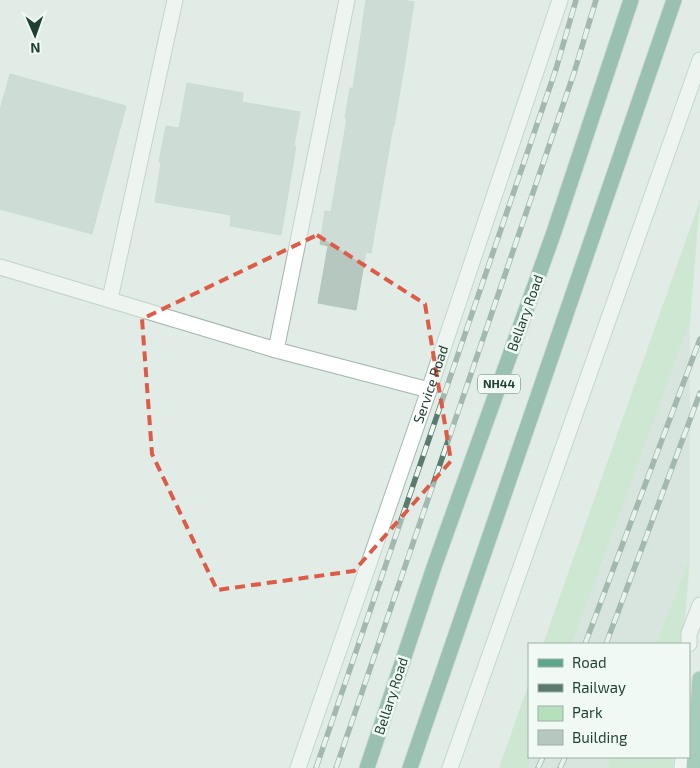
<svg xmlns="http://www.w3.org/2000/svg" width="700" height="768" viewBox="0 0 700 768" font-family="'Exo 2',sans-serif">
	<rect width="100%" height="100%" fill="#e0ece5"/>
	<path fill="#cedcd4" d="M690,321v236l-34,87h-86z
		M529,757h83l-4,11h-84z"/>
	<path fill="#b6e0bc" d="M700,200l-10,121 -118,323h-29z
		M690,557l-7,87h-27z
		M529,683v74h2l-4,11h-28z
		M612,757h62l-1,11h-65z"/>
	<path fill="#b5c7be" stroke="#b1c7bb" d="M366,0h35l13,2 -9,59 -11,65h-1l-22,127 -5,-1 -10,58 -38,-7 10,-57 -8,-2 5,-33 6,1 16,-94h-2l5,-30h3z
		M10,74l116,32 -34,128 -92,-25v-99z
		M187,83l56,10 -1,9 58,10 -6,34h2l-15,89 -51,-9 1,-11 -76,-13 6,-39 -2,-1 7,-36 13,2z"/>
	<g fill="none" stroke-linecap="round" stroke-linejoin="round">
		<defs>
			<path id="minor" d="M0,267l276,83 153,40
				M110,299l65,-299
				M276,350l71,-350"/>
			<path id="tertiary" d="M689,644v-10l11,-29
				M682,768l1,-11"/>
			<g id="secondary">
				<path id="s1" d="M298,768l131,-378 131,-390"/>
				<path d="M450,768l250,-708"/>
			</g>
			<path id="primary" d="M694,768l6,-89"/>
			<path id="trunk" d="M367,768l67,-201 120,-335 77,-232
				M410,768c86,-257 178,-511 264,-768"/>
		</defs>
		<use href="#minor" stroke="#a2b5ac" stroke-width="17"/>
		<use href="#tertiary" stroke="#a2b5ac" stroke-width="17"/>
		<use href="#secondary" stroke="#a0bcaf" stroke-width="17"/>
		<use href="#primary" stroke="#c0c9c6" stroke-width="17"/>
		<use href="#trunk" stroke="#c0c9c6" stroke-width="17"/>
		<use href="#minor" stroke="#fff" stroke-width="15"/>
		<use href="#tertiary" stroke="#fff" stroke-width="15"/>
		<use href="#secondary" stroke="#fff" stroke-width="15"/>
		<use href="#primary" stroke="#5fa78b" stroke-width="15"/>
		<use href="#trunk" stroke="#438a70" stroke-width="15"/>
		<defs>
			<path id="rail" d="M585,644l115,-305
				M606,644l94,-251
				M316,768l240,-699 20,-69
				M336,768l238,-695 22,-73
				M538,768l5,-11
				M560,768l5,-11"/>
		</defs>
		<use href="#rail" stroke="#597a6d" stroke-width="5.5"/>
		<use href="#rail" stroke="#f1f9f4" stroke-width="4" stroke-dasharray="11" stroke-linecap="butt"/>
	</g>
	<path d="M0 0H700V768H0ZM317,235l108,69 26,157 -97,110 -137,19 -65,-136 -10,-135z" fill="#e0ece5" fill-opacity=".55" fill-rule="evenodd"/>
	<path fill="none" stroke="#dd5b47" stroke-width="4" stroke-dasharray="10 6" stroke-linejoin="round" d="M317,235l108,69 26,157 -97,110 -137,19 -65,-136 -10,-135z"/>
	<g text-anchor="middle" stroke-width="5" stroke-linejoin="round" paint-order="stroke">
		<rect fill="#f1f9f4" stroke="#5e776c" stroke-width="1" x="478" y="374.5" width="42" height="19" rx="4"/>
		<g font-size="12" font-weight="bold" fill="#1f3f32">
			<text x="499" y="388">NH44</text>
		</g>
		<g font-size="14" fill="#1f3f32" stroke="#f1f9f4">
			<text transform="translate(525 313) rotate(-70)" y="5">Bellary Road</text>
			<text dy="5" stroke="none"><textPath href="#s1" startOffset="406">Service Road</textPath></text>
			<text transform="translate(391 696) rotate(-72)" y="5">Bellary Road</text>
		</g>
	</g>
	<rect x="528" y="643" width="162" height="115" fill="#f1f9f4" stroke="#9dafa6"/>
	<rect x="538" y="659" width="25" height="8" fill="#5fa78b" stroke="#9dafa6"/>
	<text x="572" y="668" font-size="15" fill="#1f3f32">Road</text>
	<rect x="538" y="684" width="25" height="8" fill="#597a6d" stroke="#9dafa6"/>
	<text x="572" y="693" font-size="15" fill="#1f3f32">Railway</text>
	<rect x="538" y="706" width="25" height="15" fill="#b6e0bc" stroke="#9dafa6"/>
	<text x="572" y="718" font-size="15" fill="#1f3f32">Park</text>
	<rect x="538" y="730" width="25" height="15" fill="#b5c7be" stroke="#9dafa6"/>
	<text x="572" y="743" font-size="15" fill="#1f3f32">Building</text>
	<g transform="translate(35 35) rotate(178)" stroke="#f1f9f4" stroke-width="4" paint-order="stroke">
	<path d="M0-4L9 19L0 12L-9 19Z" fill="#1f3f32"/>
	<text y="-8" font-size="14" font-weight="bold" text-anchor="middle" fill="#1f3f32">N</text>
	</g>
</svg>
